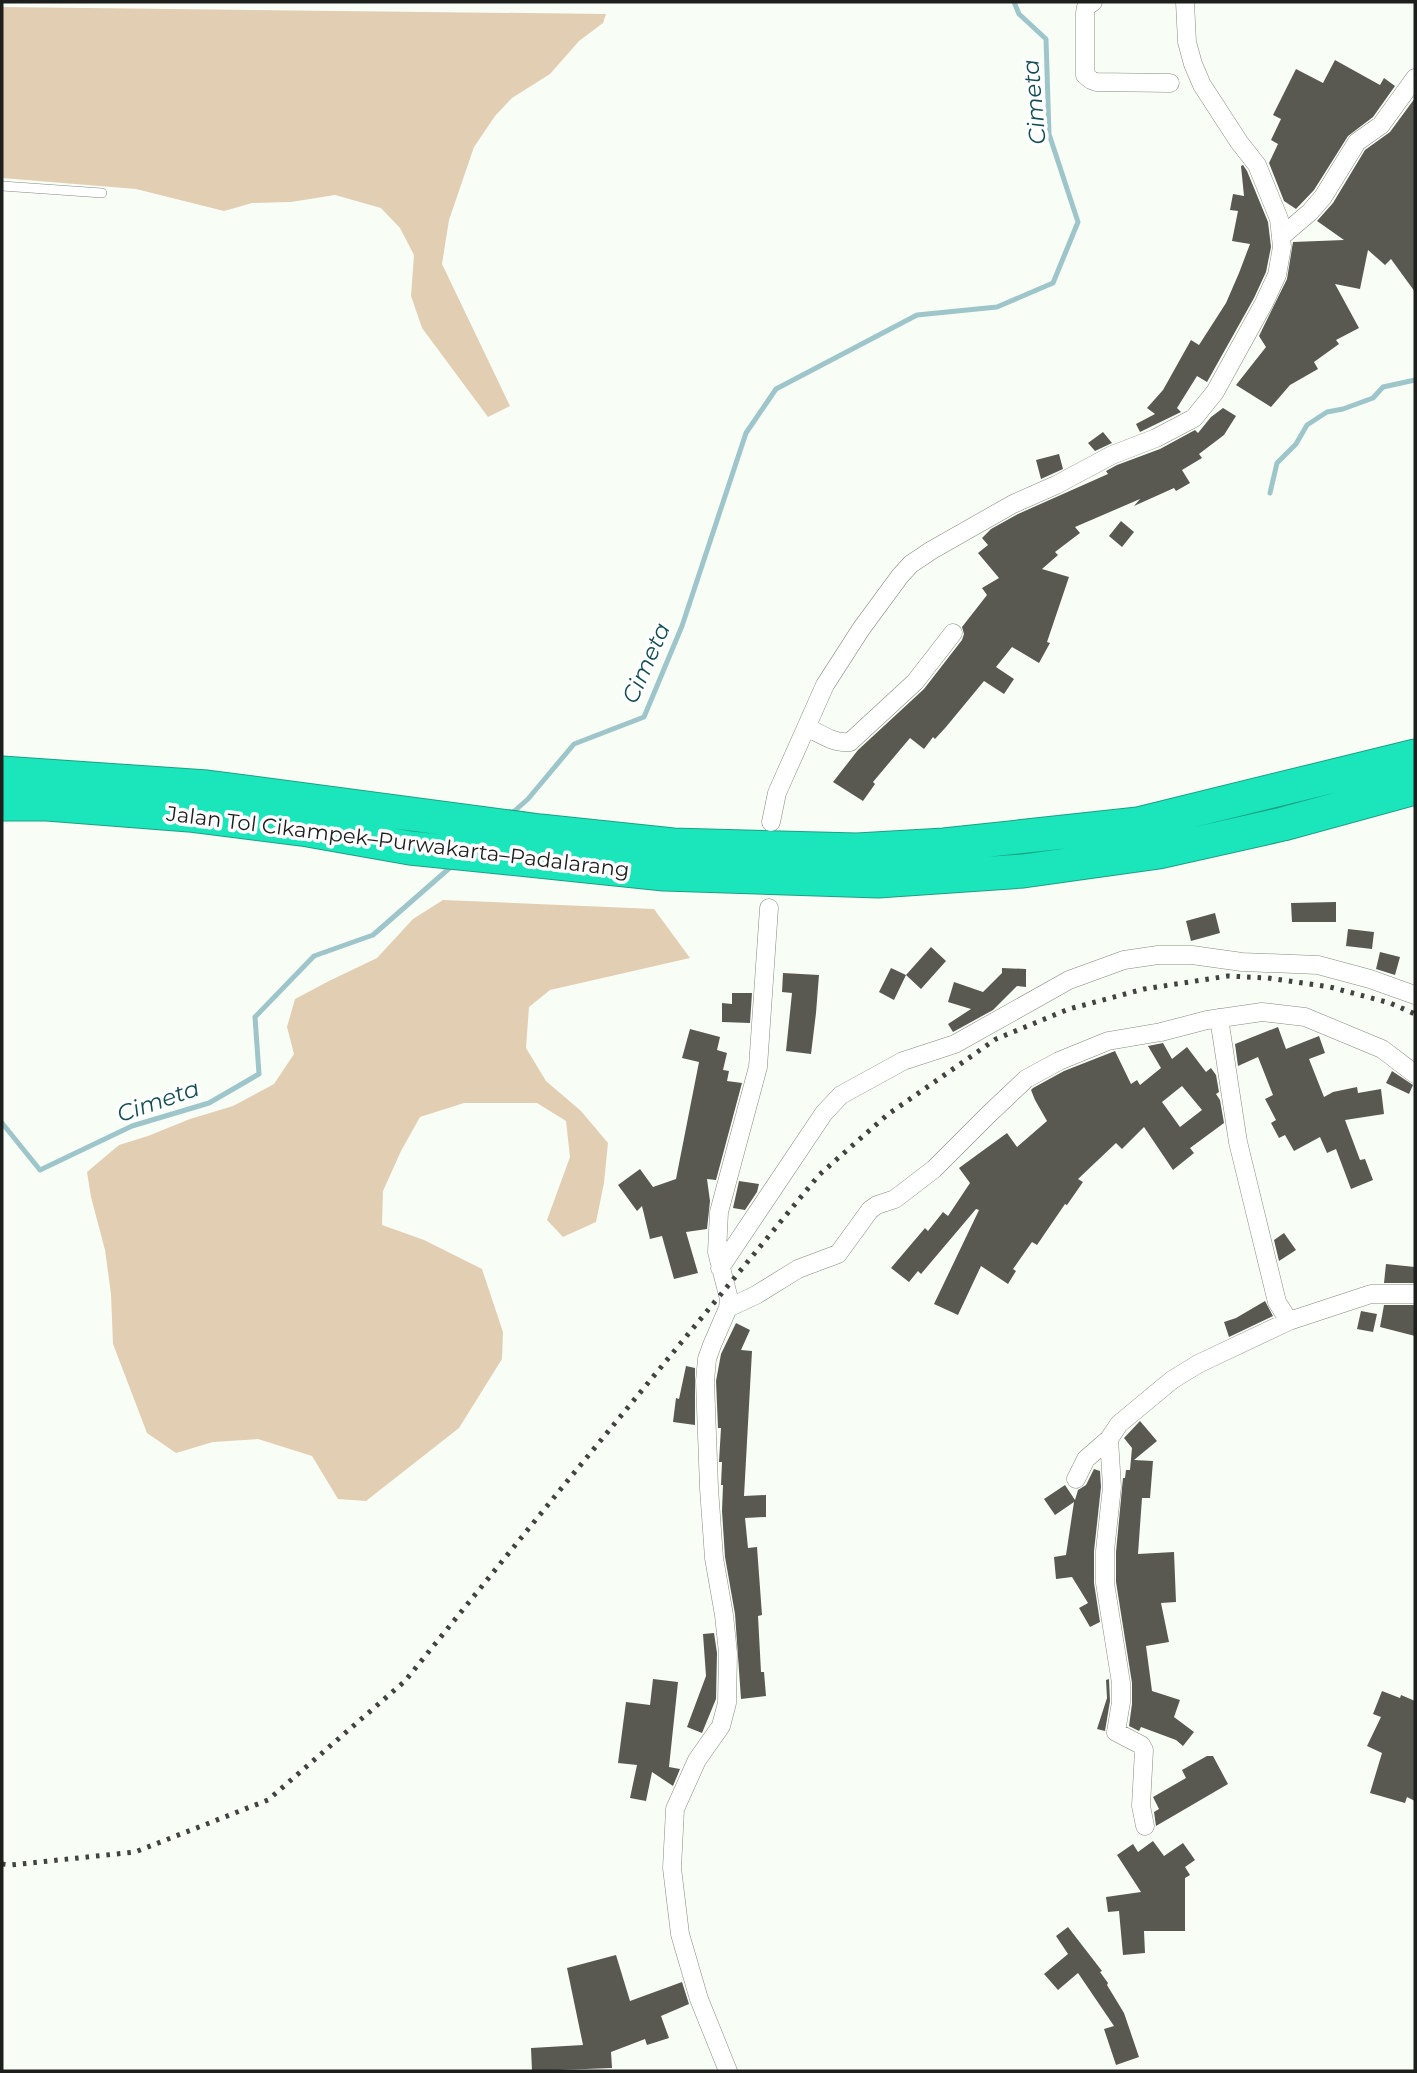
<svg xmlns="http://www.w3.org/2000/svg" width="1417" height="2073" viewBox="0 0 1417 2073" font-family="Montserrat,sans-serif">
	<rect width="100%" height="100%" fill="#f8fef6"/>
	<path fill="#e2ceb3" d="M2,7l604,7 -3,9 -24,18 -29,33 -38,24 -17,18 -21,31 -25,73 -7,44 68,142 -22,11 -66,-89 -11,-32 3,-41 -14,-27 -19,-20 -46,-13 -44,7 -39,1 -28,8 -88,-22 -134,-11z
		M443,900l211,9 36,49 -140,32 -21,17 -3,41 20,33 35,30 27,32 -4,40 -8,39 -33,15 -16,-17 23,-63 -4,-36 -29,-18h-73l-44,14 -19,34 -18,40 -1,34 42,15 58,29 21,63 -1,27 -43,69 -93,73 -28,-2 -26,-43 -54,-17 -45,3 -37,11 -29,-20 -34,-89 -2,-50 -6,-44 -14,-53 -4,-25 32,-27 29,-9 42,-17 43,-13 41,-22 20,-30 -7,-27 8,-28 34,-18 48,-23 36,-39z"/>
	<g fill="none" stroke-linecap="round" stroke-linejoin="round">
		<path stroke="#9ec6ca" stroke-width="5" d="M1270,493l7,-30 19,-19 11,-19 20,-13 16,-3 30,-11 10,-11 32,-7
			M510,815l18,-16 46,-55 70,-27 38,-91 64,-193 30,-44 141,-74 80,-8 56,-24 25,-61 -29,-88 -3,-95 -27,-25 -5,-12
			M2,1123l38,47 92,-44 77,-23 50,-29 -4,-57 59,-61 59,-21 80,-70"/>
	</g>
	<path fill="#595952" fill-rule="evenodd" d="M1335,60l45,25 4,-7 11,8 -22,31 -25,19 -34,54 -18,19 -12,-8 -15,-38 9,-19 -7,-4 10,-21 -8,-4 23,-46 27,14z
		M1415,98v194l-24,-33 -6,6 -17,-15 -8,39 -25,-5 24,44 -23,12 3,4 -25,18 4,7 -28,16 -19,22 -35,-22 30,-38 -7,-11 28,-57 6,-37 51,-2 -27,-19 16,-18 32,-53 25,-18z
		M1243,165l4,6 21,51 3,25 -5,25 -12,26 -47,84 -10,-6 -20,32 4,4 -41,20 -4,-8 19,-10 -8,-6 16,-18 28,-50 8,5 27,-42 13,-30 11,-29 -18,-3 6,-30 -8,-1 3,-16 11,2 -3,-30z
		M1223,408l13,8 -12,19 -25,19 3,4 -20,12 8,13 -14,8 -2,-3 -40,18 6,-7 -65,28 5,6 -25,19 3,3 -16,14 27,8 -22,65 3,1 -11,20 -27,-16 -16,20 18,12 -10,15 -20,-13 -38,46 -11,12 -2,-2 -9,12 -14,-11 -37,44 2,2 -12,17 -30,-19 25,-32 66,-61 38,-49 2,-6 -2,-7 25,-32 -5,-7 17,-10 -21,-25 10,-8 -6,-7 9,-9 27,-15 90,-40 -2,-3 11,-6 43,-16 35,-19 3,3 13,-16z
		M1103,432l9,11 -17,8 -7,-8z
		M1059,454l4,15 -22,10 -5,-19z
		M1121,521l13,11 -12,15 -13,-11z
		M1336,902v20h-44l-1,-19z
		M1215,913l5,20 -29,8 -5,-20z
		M1348,929l26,3 -2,17 -26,-3z
		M931,947l15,14 -25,28 -15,-14z
		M1380,952l20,5 -5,18 -19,-6z
		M891,968l15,7 -12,25 -15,-8z
		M1002,968l24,1v18l-9,-1 -24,24 -40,22 -5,-8 23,-15 -23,-7 6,-20 29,10 19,-19z
		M783,973l36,2 -3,38 -5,41 -25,-3 6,-58 -10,-1z
		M732,993h20l-2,30 -28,-1v-19l10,1z
		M1278,1027l8,22 33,-13 6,17 -16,6 15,38 9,-5 24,-5 1,6 23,-4 3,25 -39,6 15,40 5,-1 8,21 -22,9 -15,-40 -9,4 -7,-16 -26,14 -9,-16 -6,3 -8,-15 5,-3 -11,-21 8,-4 -15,-38 -20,9 -3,-22z
		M690,1029l30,8 -3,13 10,3 -4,17 6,1 -2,10 15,2 -26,97 -9,-1 3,22 -3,28 -21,3 12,41 -24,6 -12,-43 -12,3 -8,-33 -5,5 -19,-26 22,-16 13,18 23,-8 23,-117 -17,-4z
		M1163,1043l9,16 15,-12 19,25 5,-4 5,7 3,17 -3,2 4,6 4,23 -34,25 4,5 -21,17 -29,-43 -22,22 -6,-6 -38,36 5,3 -16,23 -2,-1 -28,41 -5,-3 -19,27 3,2 -8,13 -27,-18 -23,49 -24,-11 45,-94 -3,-1 -55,65 -3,-3 -9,11 -18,-14 34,-40 3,3 15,-19 5,4 22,-33 -11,-15 48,-35 10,14 30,-26 -12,-21 -4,-10 2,-2 31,-17 51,-20 16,33 6,-4 3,5 21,-17 -13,-22zM1182,1086l20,24 -22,17 -18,-25z
		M1392,1071l21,14 -4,9 -23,-11z
		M739,1181l20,3 -2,8 -12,18 -12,-2z
		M1284,1233l12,17 -17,11 -5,-21z
		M1386,1264l29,3v16h-31z
		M1265,1301l8,15 -44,21 -5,-15 12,-4z
		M1384,1305h31v31l-35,-9z
		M1361,1311l16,3 -4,18 -16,-3z
		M736,1323l14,7 -9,20 11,1 -8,145 22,-1v22l-21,1 3,30 9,-1 5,68 -4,1 3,56h3l2,24 -25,3 -6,-85 -10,-57 -3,-46 1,-26h-2l1,-23h-3l2,-34h-3l-2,-47 5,-27z
		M686,1366l9,2v57l-22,-3 3,-24 3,1z
		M1140,1421l17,20 -23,19 19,1 -3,37h-8l-4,56 36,-2 2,50 -15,1 8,39 -23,4 6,45 28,9 -6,17 20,15 -11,14 -7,-6 -35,-13 -2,4 -10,-5 3,-22v-21l-16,-101v-30l7,-74h2l1,-8h4l2,-22 -8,-10z
		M1094,1469l6,2 1,16 -7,64v32l6,39 -10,5 -11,-19 9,-5 -16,-26 -16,2 -2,-22 12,-2 8,-53 -19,13 -11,-16 21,-14 10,15 3,-10 8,-5z
		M714,1633l3,20 -1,46 -14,34 -15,-6 19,-51 -3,-42z
		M653,1679l25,3 -9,85 11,2 -7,17 -21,-14 -6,29 -16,-3 7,-33 -19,-2 8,-61 24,3z
		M1109,1679l1,22 -5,30 -8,-2 10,-31 -1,-18z
		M1382,1691l18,7 1,-3 14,6v100l-8,-4 -2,6 -35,-10 12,-40 -15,-7 14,-29 -8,-3z
		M1207,1756h6l15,28 -72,42 -2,-14 5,-3 -6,-12 33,-19 -4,-8z
		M1153,1841l11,15 19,-13 12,17 -10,7 5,8 -5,3v53h-41l1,22 -22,2 -4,-44 -11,1 -2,-15 35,-5 -24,-37 16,-11 5,8z
		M1068,1927l34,44 -2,1 8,11 -1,2 17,28 15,44 -23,8 -12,-36 10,-3 -36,-53 -20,17 -14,-16 24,-20 -12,-18z
		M616,1955l14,46 52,-19 7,22 -28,12 8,22 -22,7 -2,-6 -34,13 1,16 -80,3 -1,-23 52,-3 -16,-77z"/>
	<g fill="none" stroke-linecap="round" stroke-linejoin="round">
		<defs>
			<path id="lane" d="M2,186l100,7"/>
			<path id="street" d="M1093,2l-7,5 -1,6v62l6,5 5,2 74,1
				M1282,236l28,-24 13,-15 34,-55 24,-17 34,-47
				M807,727c13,7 28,17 43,15l65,-60 38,-49
				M771,822l6,-29 48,-108 36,-56 39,-53 11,-12 21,-14 81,-46 43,-19 56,-30 44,-17 38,-20 21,-26 49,-89 13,-28 5,-28 -3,-28 -22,-54 -18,-23 -37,-57 -9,-21 -6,-22 -2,-40
				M1219,1018l19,124 39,160 12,19
				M720,1268l104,-155 17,-18 62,-34 52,-17 114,-64 55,-20 34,-5h34l50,7 76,3 52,14 45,16
				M728,1308l28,-13 42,-26 40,-15 32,-44 7,-5 18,-6 39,-30 55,-55 37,-35 33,-18 49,-20 53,-9 46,-12 55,-8 43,5 77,32 33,25
				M1076,1479l10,-20 23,-20
				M1145,1826l-4,-20 3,-56 -3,-5 -25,-13 5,-30v-19l-16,-100v-32l7,-64 -3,-48 10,-15 53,-44 26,-16 91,-43 82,-27h44
				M728,2071l-29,-72 -19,-65 -8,-66 3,-59 22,-49 24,-34 6,-23 1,-50 -4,-38 -10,-57 -5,-70 -4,-107 2,-22 5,-14 16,-37 1,-9 -12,-47 2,-40 39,-145 11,-159"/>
			<path id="highway" d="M2,773l205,14 333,44 133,14 184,5 87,-5 194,-21 277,-68
				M2,804h45l142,11 119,15 102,18 254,26 214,7 145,-10 136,-19 124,-28 132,-36"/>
		</defs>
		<use href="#lane" stroke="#858a84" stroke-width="10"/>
		<use href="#street" stroke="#858a84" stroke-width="19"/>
		<use href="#highway" stroke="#1ca083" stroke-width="35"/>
		<use href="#lane" stroke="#fff" stroke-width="9"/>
		<use href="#street" stroke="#fff" stroke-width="18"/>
		<use href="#highway" stroke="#1be6bb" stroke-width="33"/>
		<path stroke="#40433f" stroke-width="5" stroke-dasharray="3.5 7" stroke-linecap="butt" d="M2,1864l9,1 124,-13 133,-52 137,-119 155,-191 259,-315 68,-60 109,-76 73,-30 75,-20 84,-13 40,2 62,9 60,16 25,11"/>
	</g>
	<g text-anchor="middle" stroke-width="7" stroke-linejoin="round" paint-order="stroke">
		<g font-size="21" fill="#1d1f1c" stroke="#fff">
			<text transform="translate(398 842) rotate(7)" y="7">Jalan Tol Cikampek–Purwakarta–Padalarang</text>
		</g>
		<g font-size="23" font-style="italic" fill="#144d53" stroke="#fff">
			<text transform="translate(1034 102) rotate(-95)" y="8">Cimeta</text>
			<text transform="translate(646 663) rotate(-66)" y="8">Cimeta</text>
			<text transform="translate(158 1101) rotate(-19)" y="8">Cimeta</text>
		</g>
	</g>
	<rect width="1417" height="2073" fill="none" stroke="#1d1f1c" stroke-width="7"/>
</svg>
